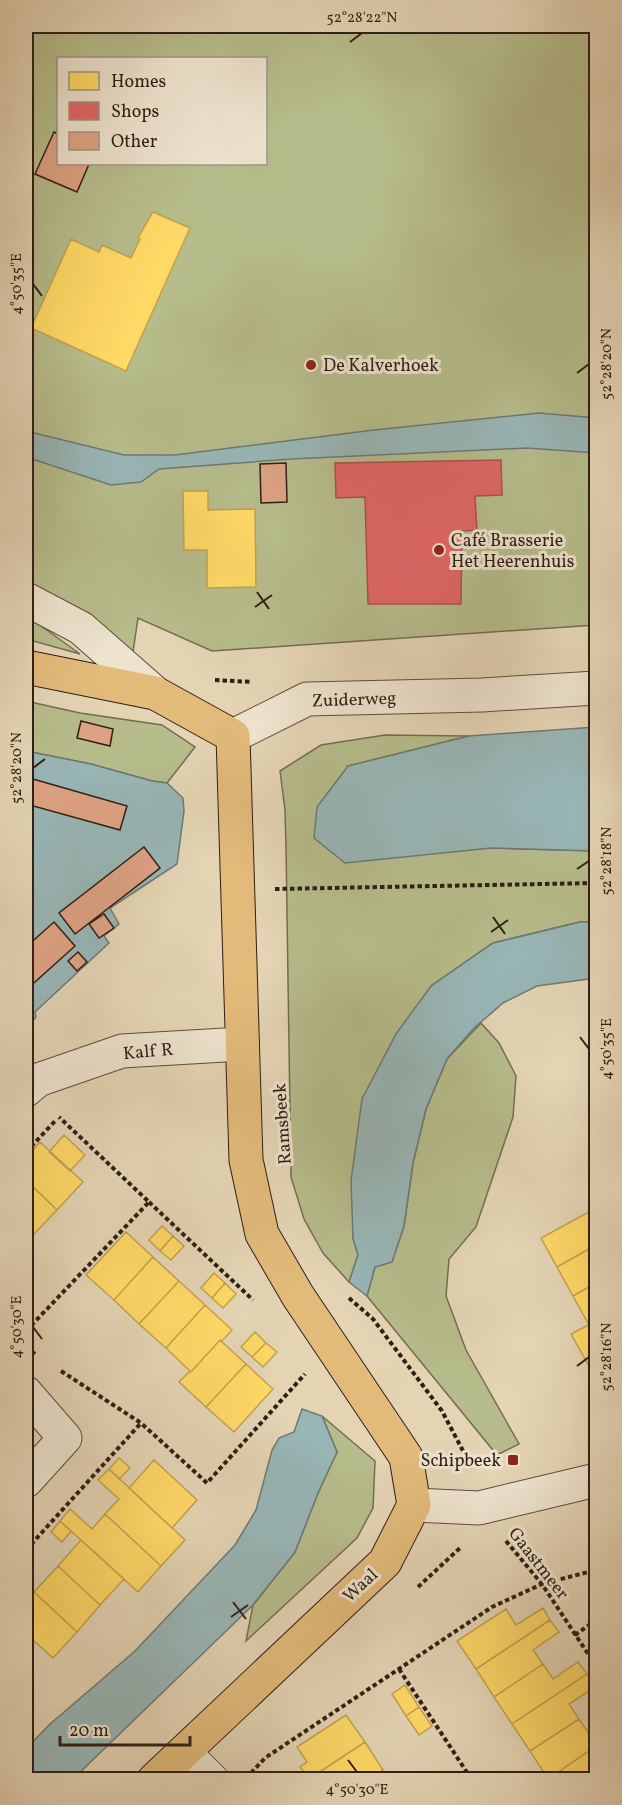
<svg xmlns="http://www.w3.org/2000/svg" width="622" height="1805" viewBox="0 0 622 1805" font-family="Vollkorn,serif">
	<rect width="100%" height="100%" fill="#e4d4b4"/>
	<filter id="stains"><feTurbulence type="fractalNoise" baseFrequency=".00333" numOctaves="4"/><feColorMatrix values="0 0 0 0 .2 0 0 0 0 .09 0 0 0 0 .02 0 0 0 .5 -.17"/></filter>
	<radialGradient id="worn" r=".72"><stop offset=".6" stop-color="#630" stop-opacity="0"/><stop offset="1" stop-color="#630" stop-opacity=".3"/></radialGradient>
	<path fill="#b6bc8b" stroke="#736d50" stroke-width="1.5" fill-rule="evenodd" d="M26,26h570v599l-384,26 -74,-33 -5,34 -107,-65zM58,58h208v106h-208z
		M26,615l54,39 -54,-15z
		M26,701l54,12 82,12 33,22 -28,36 -15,-2 -61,-17 -65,-13z
		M385,735l84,1 -121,30 143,82 105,3v71h-16l-87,21 -62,43 -78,227v25l5,17 -9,27 -26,-29 -19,-34 -13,-42 -5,-330 -1,-37 -5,-39 41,-26z
		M481,1023l18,20 17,33 -3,41 -37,110 -27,32 -3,37 20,54 53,94 -22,11 -130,-159 8,-29 17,-5 12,-36 9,-63 13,-54 21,-50z
		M322,1416l53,45 -2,47 -16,30 -111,103 7,-36 42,-53 23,-59 19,-41z"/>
	<path fill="#98b6b6" stroke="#6e7975" stroke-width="1.5" d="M539,413l57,5v35l-69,-5 -235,11 -133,10 -18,13 -30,3 -85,-28v-26l98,24h51l199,-25z
		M596,727v124l-105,-3 -146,15 -31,-25 3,-31 31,-41 121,-30z
		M26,751l65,13 61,17 15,2 16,15 1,13 -7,53 -67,44 9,16 -15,12 5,7 -74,69 1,5 -10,11z
		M580,922h16v56l-59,8 -34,17 -30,26 -26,30 -21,50 -13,54 -9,63 -12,36 -17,5 -8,29 -18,-14 9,-27 -5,-17 -2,-57 11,-82 34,-65 35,-48 62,-43z
		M302,1409l20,7 15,36 -19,41 -23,59 -42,53 -180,174h-47v-30l23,-24 86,-74 100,-106 21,-35 16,-60 7,-12 15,-6z"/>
	<path fill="#ffd966" stroke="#c1a14d" stroke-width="1.5" d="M153,212l37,16 -64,143 -95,-43 40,-89 28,13 3,-7 29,13 9,-19 -2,-1z
		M183,491h25v19l47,-1 1,78 -49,1v-38h-23z
		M64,1135l21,20 -15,16 -21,-19z
		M40,1142l43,40 -26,28 -31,-30v-22z
		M26,1180l31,30 -24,25 -7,-7z
		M596,1208v37l-39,22 -16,-29z
		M162,1226l11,10 -13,15 -11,-11z
		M126,1232l27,25 -39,43 -28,-25z
		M173,1236l11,10 -13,14 -11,-9z
		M596,1245v38l-23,13 -16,-29z
		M153,1257l26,24 -40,43 -25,-24z
		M214,1273l11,10 -13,15 -11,-10z
		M179,1281l26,24 -39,43 -27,-24z
		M225,1283l11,11 -13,14 -11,-10z
		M596,1283v38l-7,4 -16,-29z
		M205,1305l27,25 -11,12 -1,-2 -29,32 -25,-24z
		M596,1321v38l-8,5 -17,-30z
		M255,1332l11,11 -14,14 -11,-10z
		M220,1340l26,24 -40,43 -27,-25 11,-11 1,1z
		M266,1343l11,9 -14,15 -11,-10z
		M246,1364l27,25 -39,43 -28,-25z
		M119,1458l11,10 -11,11 -10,-10z
		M154,1460l43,40 -25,28 -43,-40z
		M109,1469l76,71 -24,26 -56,-52 14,-15 -21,-19z
		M70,1509l22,20 13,-15 56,52 -23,26 -78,-71z
		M60,1521l11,10 -9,11 -11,-10z
		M81,1540l43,39 -24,26 -42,-39z
		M58,1566l42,39 -23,27 -43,-40z
		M34,1592l43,40 -24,26 -27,-24v-33z
		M543,1608l7,12 -74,49 -19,-28 49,-32 10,16z
		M550,1620l9,12 -26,18 10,14 -49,33 -18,-28z
		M578,1662l9,12 -75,50 -18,-27 49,-33 10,15z
		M587,1674l8,13 -26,17 10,15 -49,32 -18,-27z
		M405,1685l14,22 -13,9 -14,-22z
		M419,1707l13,19 -13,9 -13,-19z
		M346,1715l19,27 -56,37 -9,-12 7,-5 -10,-15z
		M579,1719l10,15 7,-5v17l-48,33 -18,-28z
		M365,1742l18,28 -15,10 -59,-1z
		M596,1746v34h-47l-1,-1z
		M383,1770l6,10h-21z"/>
	<path fill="#e06666" stroke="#ab504d" stroke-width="1.5" d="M501,460l1,35 -27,1 2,34 -15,1 -1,73h-93l-3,-107 -29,1 -1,-35z"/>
	<path fill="#dea284" stroke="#301e14" stroke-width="1.5" d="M54,132l4,2v30h31l-12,28 -42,-18z
		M286,463l1,39 -26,1 -1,-39z
		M81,721l32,8 -3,17 -33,-8z
		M26,777l101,29 -7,24 -94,-26z
		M144,847l16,21 -85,66 -16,-21z
		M104,914l10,14 -15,10 -10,-14z
		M54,922l21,24 -49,44v-43z
		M78,952l9,10 -10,9 -9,-10z"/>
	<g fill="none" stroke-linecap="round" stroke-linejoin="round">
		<defs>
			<path id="minor" d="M26,599l55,29 74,65
				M233,736l74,-37 175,-4 114,-7
				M26,1090l12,-10 84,-29 120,-7
				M26,1393l39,45 -39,43
				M414,1505l65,3 117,-28
				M184,1752l28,28"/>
			<path id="major" d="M26,667l129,26 78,43 13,424 16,74 36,62 108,161 8,48 -29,57 -231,218"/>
		</defs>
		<use href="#minor" stroke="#5d4c3c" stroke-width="35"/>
		<use href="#major" stroke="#301e14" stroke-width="35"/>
		<path stroke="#301e14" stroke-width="4" stroke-dasharray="4.5 3" stroke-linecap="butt" d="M215,680l37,2
			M275,889l321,-6
			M26,1152l30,-32
			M149,1202l104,98
			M349,1298l24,21 69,92 30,57
			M26,1331l123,-129 -90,-85
			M26,1347l9,7
			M61,1371l80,52 66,60 98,-109
			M506,1541l36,43 54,82
			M26,1550l115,-127
			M418,1587l43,-40
			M575,1635l21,-15
			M399,1669l73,111
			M251,1773l14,-15 227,-151 50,-23 54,-14"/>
		<use href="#minor" stroke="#ede3ce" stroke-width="33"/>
		<use href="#major" stroke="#e2ba7a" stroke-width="33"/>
	</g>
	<path fill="none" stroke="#301e14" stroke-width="2" d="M350,42l12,-9M33,284l9,12M577,373l12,-9M257,592l12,17M255,607l17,-12M33,768l12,-9M577,869l12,-8M493,917l12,17M491,932l17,-12M580,1037l9,12M33,1327l9,12M577,1366l12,-9M233,1602l13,17M231,1617l17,-12M348,1760l9,12"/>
	<g fill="#8f2418" stroke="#ede3ce" stroke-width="2">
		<circle cx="311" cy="365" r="6"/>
		<circle cx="439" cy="550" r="6"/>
		<rect x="507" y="1454" width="12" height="12" rx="3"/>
	</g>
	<g text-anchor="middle" stroke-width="6" stroke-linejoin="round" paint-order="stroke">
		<g font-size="18" fill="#301e14" stroke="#ede3ce" text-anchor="start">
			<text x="323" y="371">De Kalverhoek</text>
			<text x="451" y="546">Café Brasserie<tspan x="451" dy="21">Het Heerenhuis</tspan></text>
			<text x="501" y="1466" text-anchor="end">Schipbeek</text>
		</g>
		<g font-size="18" fill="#301e14" stroke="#ede3ce">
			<text transform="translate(354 699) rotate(-2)" y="6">Zuiderweg</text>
			<text transform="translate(148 1051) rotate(-5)" y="6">Kalf R</text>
			<text transform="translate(282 1124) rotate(-94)" y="6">Ramsbeek</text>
			<text transform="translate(539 1563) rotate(52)" y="6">Gaastmeer</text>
			<text transform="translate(360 1585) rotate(-43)" y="6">Waal</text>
		</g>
	</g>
	<rect width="622" height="1805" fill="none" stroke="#e4d4b4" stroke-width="66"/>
	<rect x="57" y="57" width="210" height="108" fill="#ede3ce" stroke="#a19484" stroke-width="1.5"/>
	<rect x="69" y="72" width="30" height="18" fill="#ffd966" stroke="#a19484" stroke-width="1.5"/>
	<text x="111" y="87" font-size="18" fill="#301e14">Homes</text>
	<rect x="69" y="102" width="30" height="18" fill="#e06666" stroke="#a19484" stroke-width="1.5"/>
	<text x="111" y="117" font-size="18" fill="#301e14">Shops</text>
	<rect x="69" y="132" width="30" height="18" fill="#dea284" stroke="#a19484" stroke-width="1.5"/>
	<text x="111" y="147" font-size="18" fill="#301e14">Other</text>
	<path d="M60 1736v9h130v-9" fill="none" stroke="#301e14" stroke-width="3"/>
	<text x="69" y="1736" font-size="18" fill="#301e14" stroke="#ede3ce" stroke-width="4.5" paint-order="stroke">20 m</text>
	<rect x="33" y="33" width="556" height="1739" fill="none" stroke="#301e14" stroke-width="2"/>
	<g font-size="15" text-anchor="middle" fill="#301e14">
		<text x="362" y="22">52°28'22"N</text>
		<text transform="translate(16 284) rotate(-90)" y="5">4°50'35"E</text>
		<text transform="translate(606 364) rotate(-90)" y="5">52°28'20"N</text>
		<text transform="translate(16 768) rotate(-90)" y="5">52°28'20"N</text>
		<text transform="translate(606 861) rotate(-90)" y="5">52°28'18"N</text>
		<text transform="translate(606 1049) rotate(-90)" y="5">4°50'35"E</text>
		<text transform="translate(16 1327) rotate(-90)" y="5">4°50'30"E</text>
		<text transform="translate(606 1357) rotate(-90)" y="5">52°28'16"N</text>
		<text x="357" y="1794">4°50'30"E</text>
	</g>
	<rect width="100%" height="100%" filter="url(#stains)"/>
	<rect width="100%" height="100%" fill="url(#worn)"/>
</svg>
